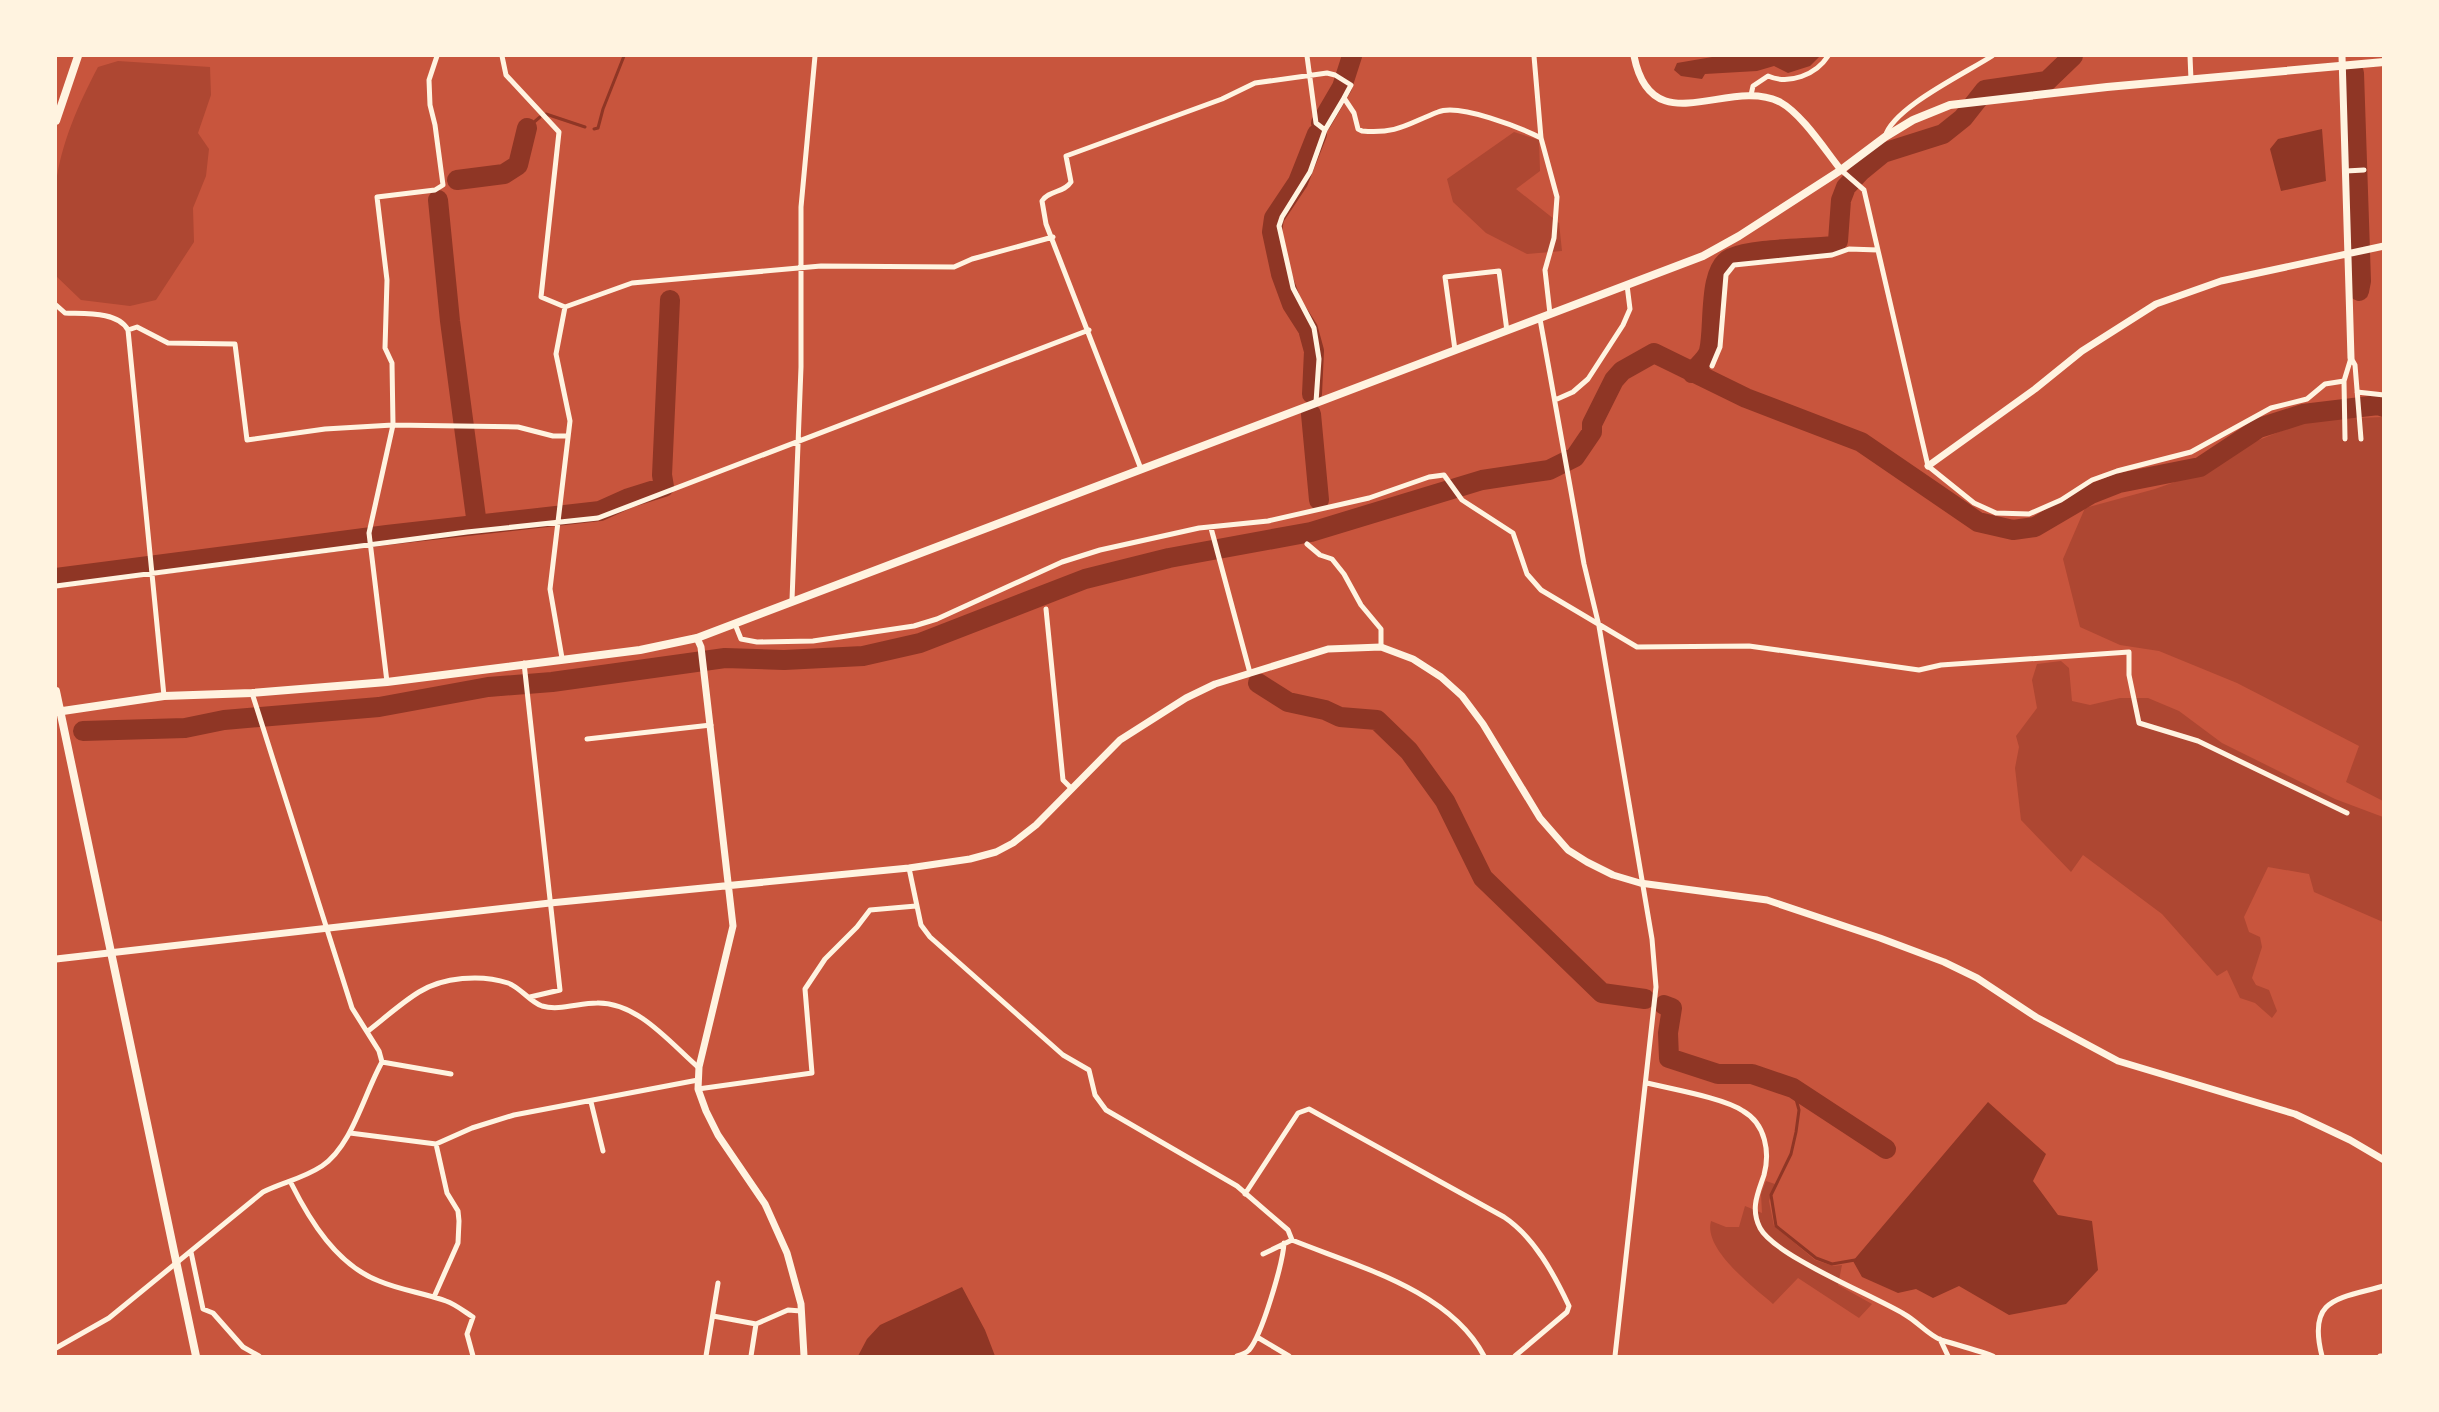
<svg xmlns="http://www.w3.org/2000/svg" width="2439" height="1412" viewBox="0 0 2439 1412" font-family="Montserrat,sans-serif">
	<rect width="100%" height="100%" fill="#c8553d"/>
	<path fill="#ae4732" d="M118,61l92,6 1,28 -13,38 11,16 -3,27 -13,32 1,34 -38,58 -26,6 -49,-6 -25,-24c0,-30 -4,-63 0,-92 5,-41 23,-81 42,-117z
		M1514,132l25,8 1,31 -24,18 43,34 3,28 -35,3 -41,-21 -33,-31 -6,-23z
		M2383,417v384l-37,-19 13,-36 -122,-63 -78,-32 -39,-6 -40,-18 -17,-68 22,-51 70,-19 45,-16 27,-20 81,-33z
		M2061,661l8,7 3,33 18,4 30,-7h28l31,13 43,32 113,56 48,18v105l-69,-30 -5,-18 -41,-7 -24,50 5,15 11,5 2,10 -10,31 4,7 13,5 8,21 -5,7 -17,-15 -15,-5 -13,-28 -10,6 -55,-62 -79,-59 -12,17 -50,-52 -6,-52 4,-21 -3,-11 21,-28 -5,-28 5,-16z
		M1766,1181l9,3 -6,17 5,25 41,34 18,6 9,-1 -4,20 34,19 -13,14 -61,-40 -25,26c-19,-17 -70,-54 -62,-83l15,6h13l6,-21 17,7 -1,-19z"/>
	<path fill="#8f3625" d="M1718,56h102l-10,10 -22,7 -14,-7 -17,5 -52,3 -3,5 -21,-3 -7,-6 3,-7z
		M2322,129l4,52 -45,10 -11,-42 8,-10z
		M1988,1102l58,52 -13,27 25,34 34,6 6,49 -32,34 -57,11 -50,-29 -26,12 -17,-9 -18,4 -36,-16 -9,-16z
		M962,1287l23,43 10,26h-137l9,-17 13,-14z"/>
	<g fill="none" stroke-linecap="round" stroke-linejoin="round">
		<path stroke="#8f3625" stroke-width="3" d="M546,114l39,13
			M527,128l13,-11
			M594,129l4,-1 5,-19 21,-53
			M1793,1088l6,22 -3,22 -5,22 -20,41 5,31 40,32 16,6 23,-4"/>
		<path stroke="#8f3625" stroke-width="20" d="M2354,73l7,208 -2,10
			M1321,123l21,-36 10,-31
			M457,180l47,-6 14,-9 9,-37
			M438,200l12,121 27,204
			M1692,373c5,-7 15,-14 17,-22 6,-23 -2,-82 22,-93 23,-10 75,-9 102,-12l5,-5 3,-41 5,-13 15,-16 22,-18 60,-19 20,-16 22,-28 62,-9 26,-25
			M1312,394l2,-43 -6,-22 -16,-25 -11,-30 -9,-42 2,-14 24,-36 19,-48
			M1311,414l8,86
			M56,578l331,-43 213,-24 29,-13 35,-11 -2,-12 8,-175
			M1258,683l30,19 37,8 15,7 37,3 32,31 36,50 38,77 119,115 43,6
			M83,731l102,-3 39,-8 155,-13 109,-20 64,-5 173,-24 59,2 79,-4 57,-13 165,-64 84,-21 142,-26 171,-52 67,-10 26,-13 17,-25v-8l22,-44 8,-9 32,-18 92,45 115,44 117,80 35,8 22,-3 56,-33 28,-11 81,-16 59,-39 44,-14 75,-9 6,2
			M1664,1005l8,3 -4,25 1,25 49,16h34l41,14 93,61"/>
		<path stroke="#fff3e0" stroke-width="5" d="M502,56l4,19 53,57 -18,165 24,10 67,-24 189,-17 133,1 18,-8 81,-22
			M1307,56l9,67 9,7 -15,42 -28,45 -3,9 14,62 21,40 5,31 -3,43
			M1534,56l7,82 16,59 -3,41 -9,32 5,44
			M2190,56l1,24
			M1751,95l2,-9 15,-10c21,9 48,-1 60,-20
			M1325,130l19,-32 10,15 4,16 4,2c36,3 45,-7 76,-19 21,-9 83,16 103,26
			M1885,137c7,-29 81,-64 107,-81
			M1841,170l23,20 64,276 46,37 22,10 33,1 32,-14 31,-20 25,-9 74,-19 80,-44 36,-9 18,-15 19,-3
			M2346,171l18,-1
			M56,305l9,8c18,1 53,-2 63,17l36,366
			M1540,319l44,245 15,62 53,313 4,48 -41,369
			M128,330l9,-3 31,16 67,1 12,96 78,-11 68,-4 125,2 35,9h13
			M1455,350l-10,-73 54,-6 8,60
			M2351,358l4,7 6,74
			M1712,366l8,-19 6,-72 8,-10 98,-10 17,-6 29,1
			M2357,392l27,3
			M1555,400l18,-8 15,-13 35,-54 7,-16 -3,-24
			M2345,439l-1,-58 7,-23
			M1141,469l-95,-245 -4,-23c7,-11 22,-8 29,-19l-5,-26 156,-57 33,-16 72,-10 8,2 16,10 -7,13
			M1211,528l39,145
			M1307,544l13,11 12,4 12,15 17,31 20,24v18
			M56,586l411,-54 131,-14 491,-188
			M792,600l9,-233v-160l14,-151
			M1046,609l17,171 8,8
			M735,624l6,15 16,3 56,-1 101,-15 23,-7 125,-57 38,-12 99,-22 69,-7 101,-23 60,-21 15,-2 18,25 51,33 14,41 14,16 96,57 112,-1 170,24 22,-5 188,-13v23l10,48 59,18 149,72
			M562,658l-12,-69 20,-168 -14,-67 9,-47
			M524,663l36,327 -30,7
			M387,682l-18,-149 24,-108 -1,-62 -7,-15 2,-68 -10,-83 58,-7 8,-5 -8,-60 -5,-20 -1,-25 8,-24
			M587,739l124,-14
			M909,868l12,57 9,12 133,118 26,15 6,25 11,15 131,76 51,44 4,10
			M368,1031c17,-13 33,-28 51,-39 24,-15 62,-18 89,-9 12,4 22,19 34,23 17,5 37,-3 55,-3 41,-1 74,41 102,65
			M382,1062l69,12
			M1647,1083c24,6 77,15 96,28 23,13 27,42 21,64 -6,18 -14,33 -4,53 15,28 112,67 144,86 13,7 24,21 37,26 17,5 35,10 52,16
			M698,1089l114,-16 -7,-84 20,-30 32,-32 13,-17 46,-4
			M591,1102l12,49
			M350,1133l86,11 36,-16 42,-13 184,-35
			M291,1183c19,38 46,82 88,98 21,9 45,12 67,20 9,3 19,11 27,16l-6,17 6,22
			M1245,1194l53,-81 11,-4 195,108c30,20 50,57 65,89l-2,6 -52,44
			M191,1252l12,57 10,4 30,34 16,9
			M1263,1254l29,-14c64,26 158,50 192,116
			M434,1297l24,-54 1,-22 -1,-10 -11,-18 -11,-49
			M713,1316l43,8
			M1257,1337l32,19
			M1940,1339l8,17
			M56,1348l53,-30 154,-126c20,-10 39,-13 59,-26 30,-20 42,-72 60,-104l-3,-11 -27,-43 -100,-315
			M706,1356l12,-73
			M751,1356l5,-32 32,-14 13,1
			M1237,1356c4,-1 9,-3 12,-6 13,-15 34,-87 35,-107
			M2322,1356c-15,-58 15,-57 62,-70
			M2380,1356h4"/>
		<path stroke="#fff3e0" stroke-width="7" d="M1634,56c18,89 94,20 146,46 22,12 45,48 61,68
			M2342,56l9,302
			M1928,466l107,-77 47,-38 74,-47 65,-23 163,-35
			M697,638l4,9 32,279 -34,141 -1,22 8,22 12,24 47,69 22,49 14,51 3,52
			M56,959l494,-56 359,-35 61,-9 26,-7 17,-9 23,-18 84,-85 66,-42 29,-14 113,-35 53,-2 32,12 28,18 21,19 21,28 57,94 28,32 19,12 26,13 27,8 127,17 113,38 64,24 33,16 59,39 82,44 177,53 55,26 34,20"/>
		<path stroke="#fff3e0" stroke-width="8" d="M56,121l22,-65
			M56,691l140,665
			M56,712l108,-16 88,-3 135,-11 253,-32 57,-12 1006,-382 36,-20 102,-66 44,-33 28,-17 37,-15 157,-18 277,-25"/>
	</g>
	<rect width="2439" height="1412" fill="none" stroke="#fff3e0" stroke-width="114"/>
</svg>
